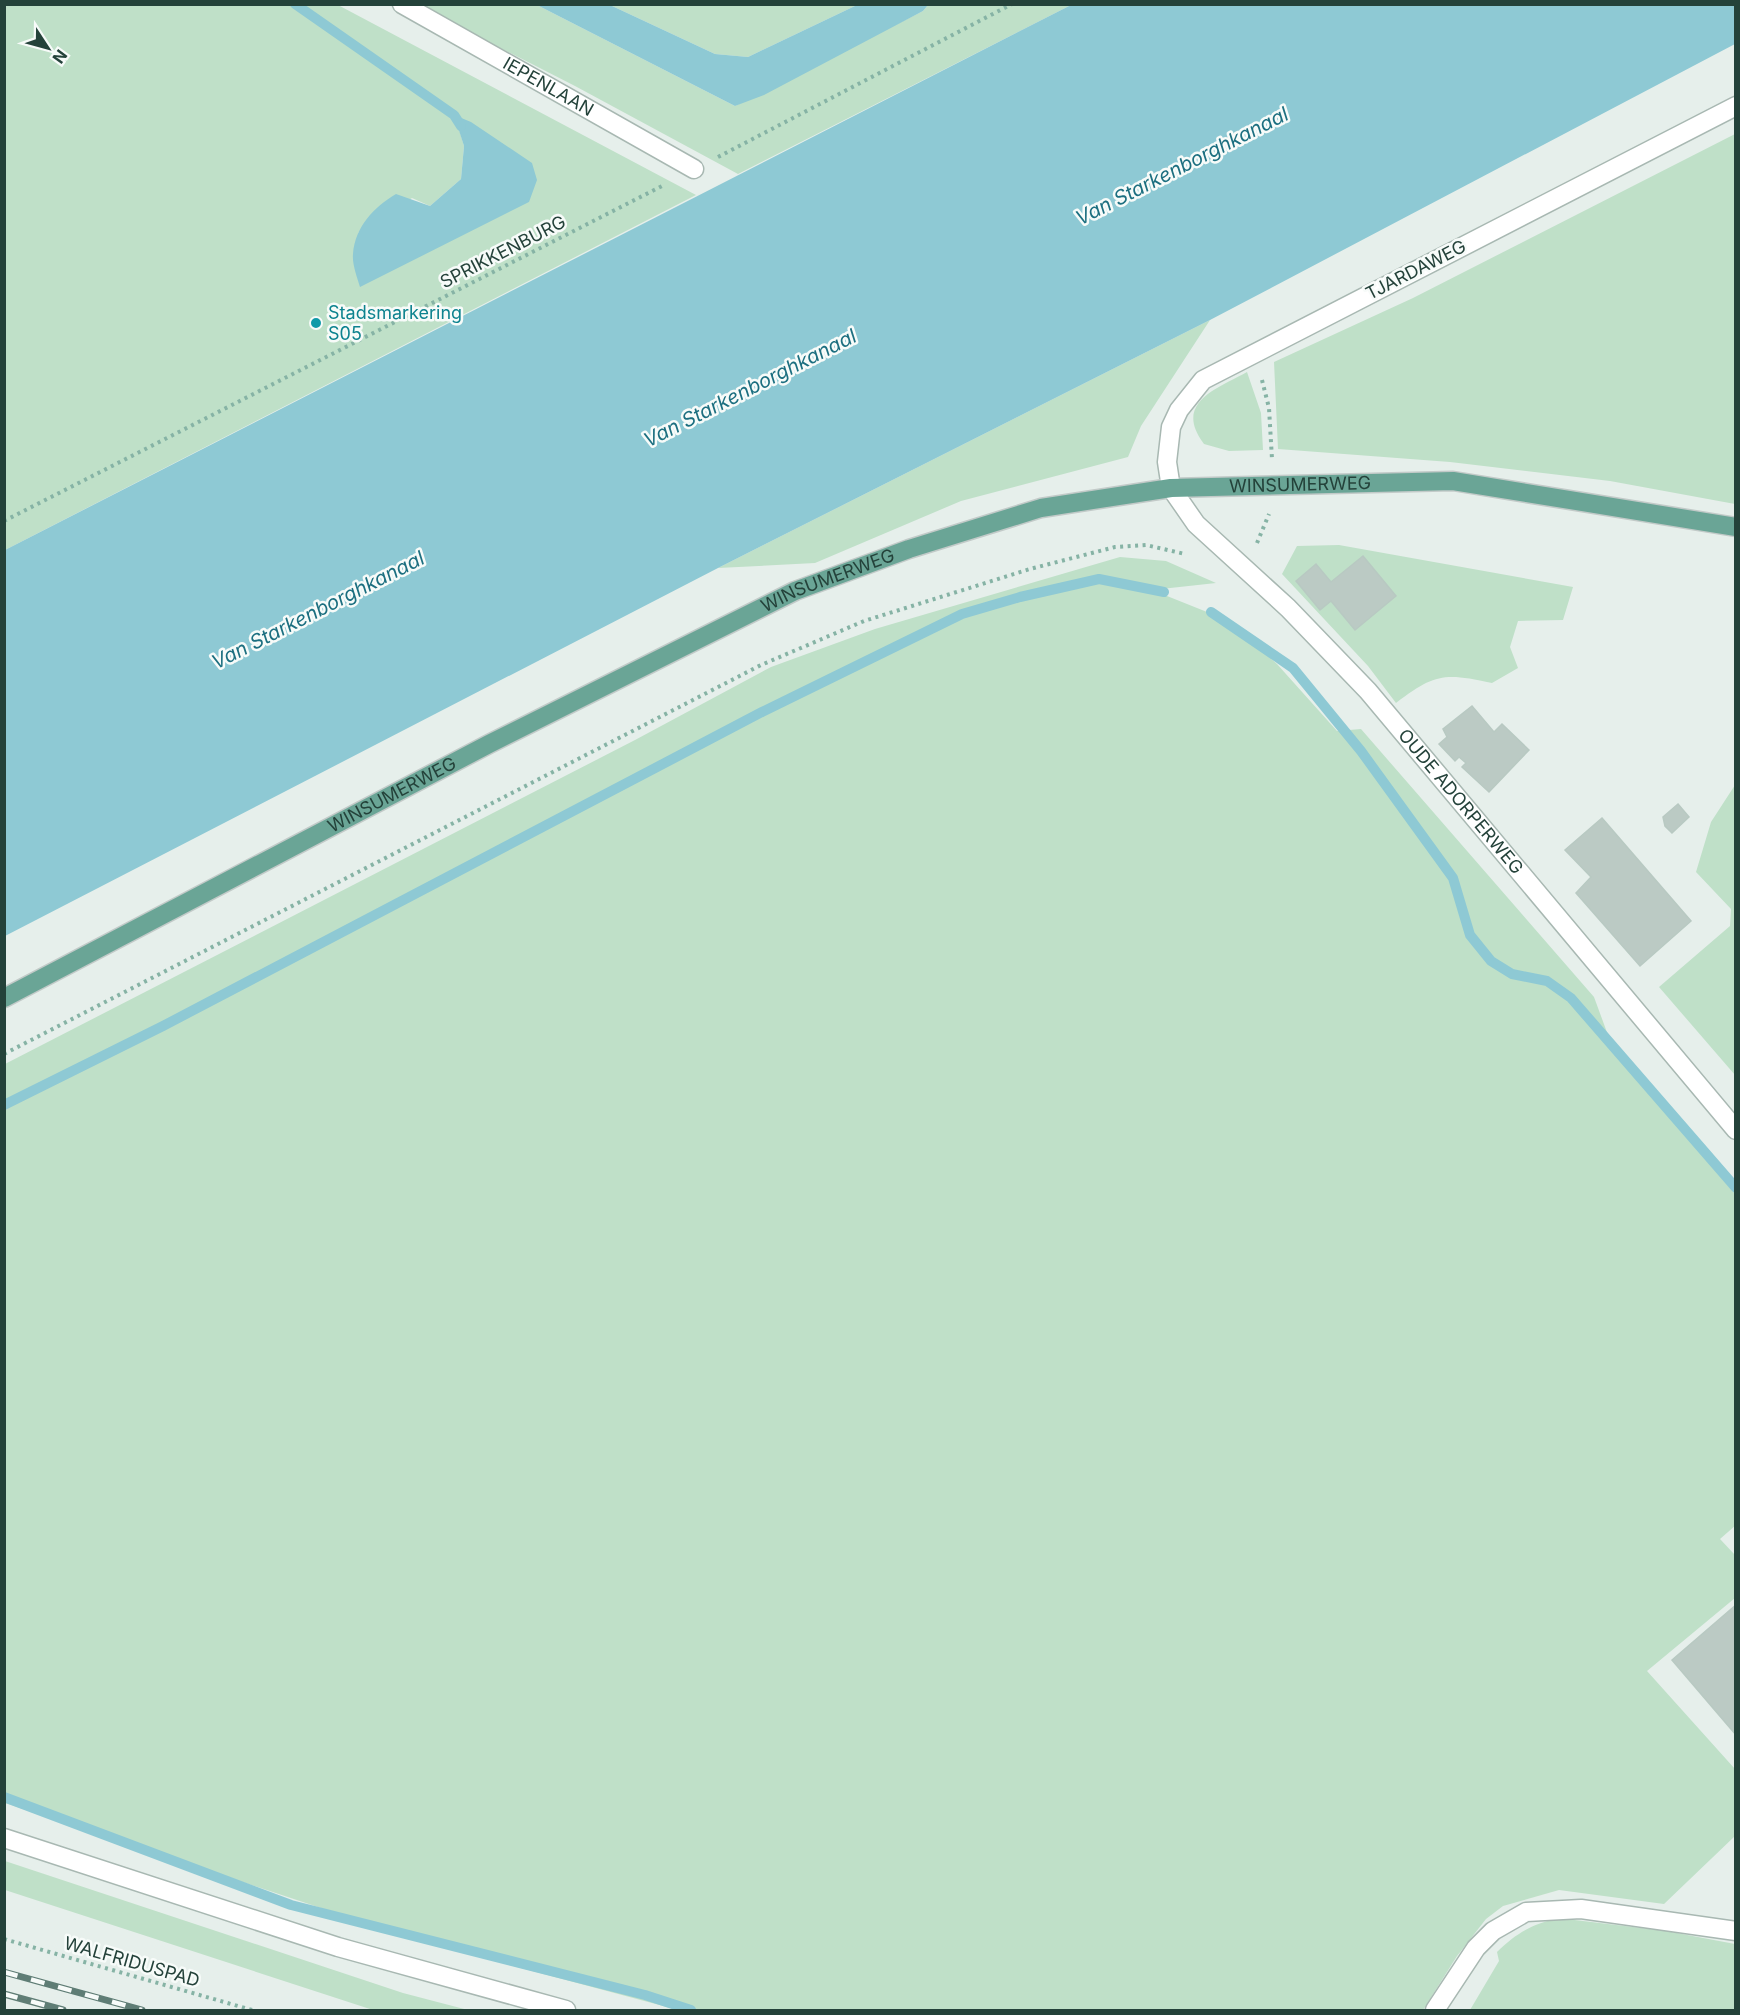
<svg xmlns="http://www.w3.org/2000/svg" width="1740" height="2015" viewBox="0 0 1740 2015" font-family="Inter,sans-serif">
	<rect width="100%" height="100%" fill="#e6efeb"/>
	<path fill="#bfe0c8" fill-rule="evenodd" d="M5,5h333l358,190 -691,355zM455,116l74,86 -171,31 54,-35 18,8 31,-27 3,-33z
		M416,5h121l198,101 188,-95 5,-6h143l-333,169 -163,-88z
		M610,5h247l-109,52 -33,-3z
		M1735,134v370l-125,-23 -160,-19 -172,-13 -4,-87 139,-64z
		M1210,320l-69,106 -13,31 -167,44 -146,62 -97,5z
		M1247,372l14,41 2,37 -34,1 -25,-7c-31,-41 12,-55 43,-72z
		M1339,545l234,42 -10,33 -45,1 -8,26 8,21 -26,15c-47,-10 -57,-10 -96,20l-28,-37 -86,-92 15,-28z
		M1120,557l46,4 50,22 -64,7 75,30 50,44 60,67 24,-2 233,268 18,49 123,148 1,331 -16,14 15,16v43l-88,73 88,98v67l-71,68 -105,-14 -56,16 -17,13 -29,37 -34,54h-745l-258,-69 -415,-138v-739l630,-324 136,-73 104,-38z
		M1735,785v290l-76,-88 71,-61 1,-17 -35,-37 15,-50z
		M5,1861l398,132 65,17h-95l-368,-120z
		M1558,1918l108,13 69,13v66h-265l29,-49 -2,-9c19,-19 36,-28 61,-34z"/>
	<path fill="#8ec9d4" d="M537,5h73l105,49 33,3 109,-52h71l-5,6 -159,84 -29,11z
		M1071,5h664v39l-525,276 -492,248 -713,368v-386z
		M454,115l17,7 61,41 5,17 -8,22 -169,85c-3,-10 -8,-23 -7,-33 2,-27 21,-47 43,-60l34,12 31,-27 3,-33z"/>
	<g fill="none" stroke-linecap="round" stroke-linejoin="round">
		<path stroke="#8ec9d4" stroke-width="10" d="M295,4l159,111 7,11
			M1211,612l82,56 68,83 92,127 17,57 21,26 21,13 35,7 24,17 165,190
			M4,1105l159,-79 599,-314 200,-98 58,-17 79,-18 65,13
			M4,1797l287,108 354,90 46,15"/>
	</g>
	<path fill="#bbcac4" stroke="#b8c9c2" stroke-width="1.5" d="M1363,556l33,40 -41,34 -24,-29 -11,9 -24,-29 20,-17 15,18z
		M1472,706l22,26 8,-8 27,26 -40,42 -27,-25 4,-4 -7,-6 -4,4 -16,-17 8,-7 -4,-8z
		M1678,804l11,13 -17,16 -7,-7 -2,-9z
		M1602,818l89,103 -51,45 -64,-73 15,-16 -26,-27z
		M1736,1605v130l-64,-75z"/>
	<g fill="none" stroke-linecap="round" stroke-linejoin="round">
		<defs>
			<g id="minor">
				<path id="s1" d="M402,4l292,165"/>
				<path id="s2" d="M1736,106l-533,274 -24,30 -8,17 -4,35 4,26 25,36 92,84 80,83 368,439"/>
				<path d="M4,1838l334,109 228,63"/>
				<path d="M1435,2010l41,-62 17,-17 33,-19 55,-3 155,22"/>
			</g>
			<g id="major">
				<path id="s3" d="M4,998l485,-254 306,-153 114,-42 132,-41 130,-20 282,-7 283,46"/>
			</g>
		</defs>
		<use href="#minor" stroke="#a8b8b2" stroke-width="21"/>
		<use href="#major" stroke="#c2cac8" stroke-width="21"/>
		<path stroke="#86b3a5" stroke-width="4" stroke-dasharray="3 4.5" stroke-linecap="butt" d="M718,157l294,-153
			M1262,380l7,28 3,51
			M4,521l660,-336
			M1257,543l12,-29
			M4,1054l757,-389 103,-44 166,-52 85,-22 31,-2 39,9
			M4,1939l248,71"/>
		<use href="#minor" stroke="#fff" stroke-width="18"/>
		<use href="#major" stroke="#6aa596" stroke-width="18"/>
		<defs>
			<path id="rail" d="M4,1972l138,38
				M4,1994l59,16"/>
		</defs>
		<use href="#rail" stroke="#5f7d75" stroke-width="7"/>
		<use href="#rail" stroke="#f7fbf9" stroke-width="4.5" stroke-dasharray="14" stroke-linecap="butt"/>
	</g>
	<circle fill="#0f9aa8" stroke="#f7fbf9" stroke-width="2" cx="316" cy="323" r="6"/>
	<g text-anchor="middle" stroke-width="5" stroke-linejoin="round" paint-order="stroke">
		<g font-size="18" fill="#24423a" stroke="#f7fbf9">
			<text dy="6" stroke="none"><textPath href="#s1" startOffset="168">IEPENLAAN</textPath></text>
			<text transform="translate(503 252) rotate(-27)" y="6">SPRIKKENBURG</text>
			<text transform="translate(1416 270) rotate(-27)" y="6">TJARDAWEG</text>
			<text dy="6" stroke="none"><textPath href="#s3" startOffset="1410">WINSUMERWEG</textPath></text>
			<text dy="6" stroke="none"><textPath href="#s3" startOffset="924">WINSUMERWEG</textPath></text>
			<text dy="6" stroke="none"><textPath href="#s3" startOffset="438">WINSUMERWEG</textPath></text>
			<text dy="6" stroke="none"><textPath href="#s2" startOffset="1146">OUDE ADORPERWEG</textPath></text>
			<text transform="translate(132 1962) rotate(16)" y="6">WALFRIDUSPAD</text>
		</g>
		<g font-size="18" fill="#0d838f" stroke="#f7fbf9" text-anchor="start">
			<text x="328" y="319">Stadsmarkering<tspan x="328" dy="21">S05</tspan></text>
		</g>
		<g font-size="20" font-style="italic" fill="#1c6f80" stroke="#f7fbf9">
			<text transform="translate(1182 166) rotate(-27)" y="7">Van Starkenborghkanaal</text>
			<text transform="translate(750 388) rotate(-27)" y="7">Van Starkenborghkanaal</text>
			<text transform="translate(318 610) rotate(-27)" y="7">Van Starkenborghkanaal</text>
		</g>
	</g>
	<rect width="1740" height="2015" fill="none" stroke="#24423a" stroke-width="12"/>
	<g transform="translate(48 48) rotate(126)" stroke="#f7fbf9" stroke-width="4.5" paint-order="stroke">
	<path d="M0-4.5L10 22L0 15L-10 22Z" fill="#24423a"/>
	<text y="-9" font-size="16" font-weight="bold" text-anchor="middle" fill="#24423a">N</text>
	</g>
</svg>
